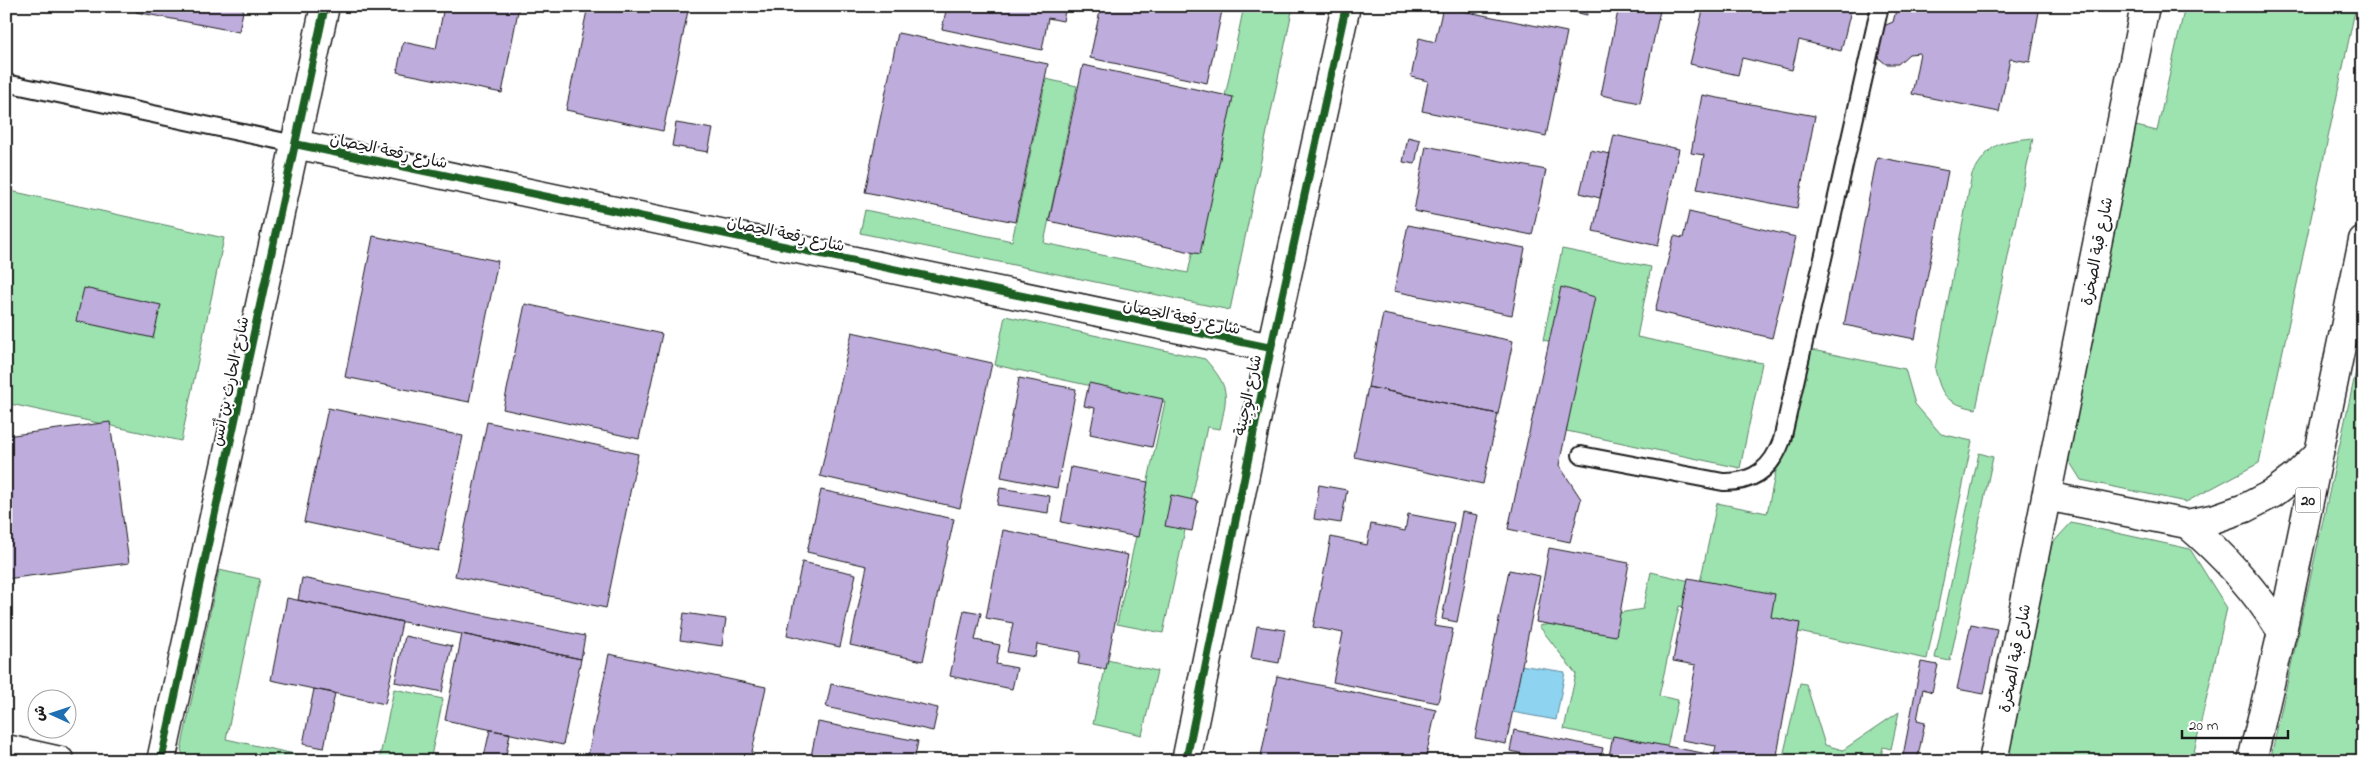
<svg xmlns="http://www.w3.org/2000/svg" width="2369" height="767" viewBox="0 0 2369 767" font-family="'Indie Flower','Playpen Sans Arabic',sans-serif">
	<rect width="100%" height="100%" fill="#fff"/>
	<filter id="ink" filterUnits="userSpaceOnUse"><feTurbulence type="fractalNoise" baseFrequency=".02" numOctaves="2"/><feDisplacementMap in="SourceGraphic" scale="10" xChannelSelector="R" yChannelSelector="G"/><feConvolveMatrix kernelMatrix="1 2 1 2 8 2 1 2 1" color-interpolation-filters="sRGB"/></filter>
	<g filter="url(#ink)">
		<path fill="#9de3b0" stroke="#5c8066" d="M1244,6h49l-63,304 -370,-77 5,-23 147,31 34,-162 31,7 -33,157 144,30z
			M2185,6h171l-97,457 -73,39 -105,-22 -15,-24 70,-330 21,5z
			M2033,138l-57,271c-29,-6 -34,-11 -41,-40l37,-195c20,-32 25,-32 61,-36z
			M6,190l218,48 -43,203 -175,-38z
			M1562,249l89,18 -14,70 125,26 -22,105 -178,-38 16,-82 -35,-8z
			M1005,316l200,43c25,29 23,34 15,70l-13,-2 -44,206 -46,-9 48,-222 -170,-37z
			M2363,339v409l-3,13h-90z
			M1802,348l103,21 10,35 26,30 31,7 -45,218 -233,-49 23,-107 50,10z
			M1979,453l14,4 -43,204 -15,-3z
			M2071,523l119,26 37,59 -35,153h-191l46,-212z
			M219,570l41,9 -34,160 100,22h-140l-5,-11z
			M1651,572l43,10 -6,26 -9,-2 -20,90 19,4 -12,51 -102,-22 12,-55 -37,-48 104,-17z
			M1107,660l50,11 -15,64 -49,-11z
			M1800,683l6,1 19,61 18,5 56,-38 -8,37 -8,-2 -3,14h-98z
			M394,689l49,10 -13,62h-51z"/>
		<path fill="#8ed3f0" stroke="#608a9b" d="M1520,665l45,7 -9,48 -44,-8z"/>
		<path fill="#beacdc" stroke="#1c1c1c" d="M90,6h26l-1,5z
			M137,6h107l-5,26 -103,-20z
			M444,6h75l-17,87 -105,-21 6,-30 33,7z
			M588,6h101l-26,125 -97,-21z
			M947,6h119l-3,15 -15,-3 -6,32 -100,-21z
			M1101,6h122l-16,77 -117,-25z
			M1548,6h41l-2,9z
			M1619,6h42l-21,97 -39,-8z
			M1704,6h148l-11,45 -42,-11 -7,30 -50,-12 -4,17 -48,-11z
			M1897,6h143l-10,56 -20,-3 -11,53 -87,-18 8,-41 -11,1 -11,10h-12l-11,-9 4,-27 14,-6z
			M1443,7l124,25 -21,104 -124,-25 6,-30 -17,-4 8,-39 16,4z
			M898,33l150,31 -33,158 -150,-30z
			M1083,65l150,32 -33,157 -151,-33z
			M1702,95l113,21 -18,92 -100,-19 7,-34 -13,-2z
			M676,123l37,6 -5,23 -36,-6z
			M1614,135l65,14 -21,97 -65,-15z
			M1408,137l12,3 -5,24 -12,-2z
			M1426,146l120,24 -14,65 -118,-24z
			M1590,150l20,4 -10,44 -20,-5z
			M1877,157l71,14 -33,168 -71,-14z
			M1689,212l107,25 -24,101 -117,-27 19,-75 9,2z
			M1408,225l117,23 -13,67 -118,-24z
			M373,236l125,25 -29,141 -124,-25z
			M1561,287l34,10 -36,168 22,34 -11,43 -62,-13z
			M84,288l77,17 -8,33 -77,-17z
			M525,304l137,30 -23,105 -136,-30z
			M1383,314l130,27 -15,73 -130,-27z
			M852,332l140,31 -32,145 -140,-32z
			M1019,378l57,11 -19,99 -56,-11z
			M1089,383l74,16 -11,48 -62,-13 5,-26 -11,-2z
			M1368,387l130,27 -15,70 -129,-27z
			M328,408l135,28 -24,115 -135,-29z
			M110,422l19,141 -123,16v-143z
			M487,422l151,32 -32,154 -151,-32z
			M1071,467l77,15 -10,55 -77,-15z
			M1319,485l28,5 -6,33 -27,-4z
			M1000,488l50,8 -2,17 -51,-8z
			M821,490l133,29 -31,142 -73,-16 17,-79 -60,-14z
			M1171,495l27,6 -6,30 -27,-5z
			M1462,512l16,3 -21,107 -15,-3z
			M1408,514l46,9 -20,103 19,3 -15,74 -105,-21 10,-49 -30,-6 18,-90 36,8 4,-21 34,7z
			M1003,530l125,25 -22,114 -28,-5 2,-12 -43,-8 -2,13 -28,-5 6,-29 -27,-5z
			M1549,548l80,15 -13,73 -80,-14z
			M802,562l54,12 -16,73 -53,-12z
			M1509,570l31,6 -34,168 -31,-6z
			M302,578l283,58 -4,23 -283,-59z
			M1688,578l87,16 -4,23 29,6 -24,138h-63l3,-15 -34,-6 14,-75 -23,-4z
			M287,598l115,24 -17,82 -114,-24z
			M964,610l17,3 -6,27 25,5 -4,19 21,4 -5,21 -62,-13z
			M684,613l42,6 -4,27 -42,-6z
			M1971,624l26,5 -13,65 -27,-5z
			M1257,626l28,4 -6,33 -28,-5z
			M462,634l119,25 -18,86 -118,-25z
			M405,636l47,10 -10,46 -47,-10z
			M609,654l157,33 -16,74h-136l-26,-6z
			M1921,662l17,3 -6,27 -9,-3 -6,31 8,2 -8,39h-15z
			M1277,676l159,34 -11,51h-165z
			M831,684l107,24 -5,23 -107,-24z
			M314,689l21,4 -11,55 -21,-4z
			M818,722l100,19 -4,20h-104z
			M490,730l20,3 -5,28h-22z
			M1514,730l89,18 -3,13h-44l-46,-10z
			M1613,736l95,18 -1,7h-99z"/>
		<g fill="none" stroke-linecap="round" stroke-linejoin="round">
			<defs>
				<path id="lane" d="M6,83l289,61
					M1581,455l142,27c31,1 49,-14 59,-42l98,-434"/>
				<path id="street" d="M295,144l976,204
					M2046,496l141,28 29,-6 29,-10 27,-14 24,-18 21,-21
					M2187,524c38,32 68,66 95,108
					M6,749l54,12
					M161,761l164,-755
					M1186,761l85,-413 75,-342
					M1993,761l152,-755"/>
				<path id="primary" d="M2252,761l30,-129 81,-392"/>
			</defs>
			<use href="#lane" stroke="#1c1c1c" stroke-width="20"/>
			<use href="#street" stroke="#1c1c1c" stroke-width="31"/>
			<use href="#primary" stroke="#1c1c1c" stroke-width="31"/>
			<use href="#lane" stroke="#fff" stroke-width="16"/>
			<use href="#street" stroke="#fff" stroke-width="28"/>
			<use href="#primary" stroke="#fff" stroke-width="28"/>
			<defs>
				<path id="cycleway" d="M295,144l976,204
					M161,761l164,-755
					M1186,761l85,-413 75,-342"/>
			</defs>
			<use href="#cycleway" stroke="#fff" stroke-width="11"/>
			<use href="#cycleway" stroke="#1b5e20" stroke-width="8"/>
		</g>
	</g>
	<g text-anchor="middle" stroke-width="4.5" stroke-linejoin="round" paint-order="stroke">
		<rect fill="#fff" stroke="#606060" stroke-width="1" x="2295.5" y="487.5" width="25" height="25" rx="4"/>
		<g font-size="15" font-weight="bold" fill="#1c1c1c">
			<text x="2308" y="505">20</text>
		</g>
		<g font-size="16" fill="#1c1c1c" stroke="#fff">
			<text transform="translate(389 150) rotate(12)" y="6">شارع رِقعة الحِصان</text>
			<text transform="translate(786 233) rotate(12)" y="6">شارع رِقعة الحِصان</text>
			<text transform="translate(2096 251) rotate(-79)" y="6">شارع قبة الصخرة</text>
			<text transform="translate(1182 316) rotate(12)" y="6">شارع رِقعة الحِصان</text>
			<text transform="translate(229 381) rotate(-78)" y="6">شارع الحارِث بن أنَس</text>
			<text transform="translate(1247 395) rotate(-78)" y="6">شارع الوِجِينة</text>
			<text transform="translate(2014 658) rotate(-79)" y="6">شارع قبة الصخرة</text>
		</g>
	</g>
	<rect width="2369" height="767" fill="none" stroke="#fff" stroke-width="25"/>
	<rect x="12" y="12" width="2344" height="742" fill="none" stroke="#1c1c1c" stroke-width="2" filter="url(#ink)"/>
	<g transform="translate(52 714) rotate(273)"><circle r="24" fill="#ffffff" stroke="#a4a4a4"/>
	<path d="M0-4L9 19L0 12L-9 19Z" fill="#1f6fb2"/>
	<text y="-8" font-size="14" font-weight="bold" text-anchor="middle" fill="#1c1c1c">ش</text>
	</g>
	<path d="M2182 730v8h106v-8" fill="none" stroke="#1c1c1c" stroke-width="2.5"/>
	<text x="2189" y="730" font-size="15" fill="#1c1c1c" stroke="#ffffff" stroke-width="4" paint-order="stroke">20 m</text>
</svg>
